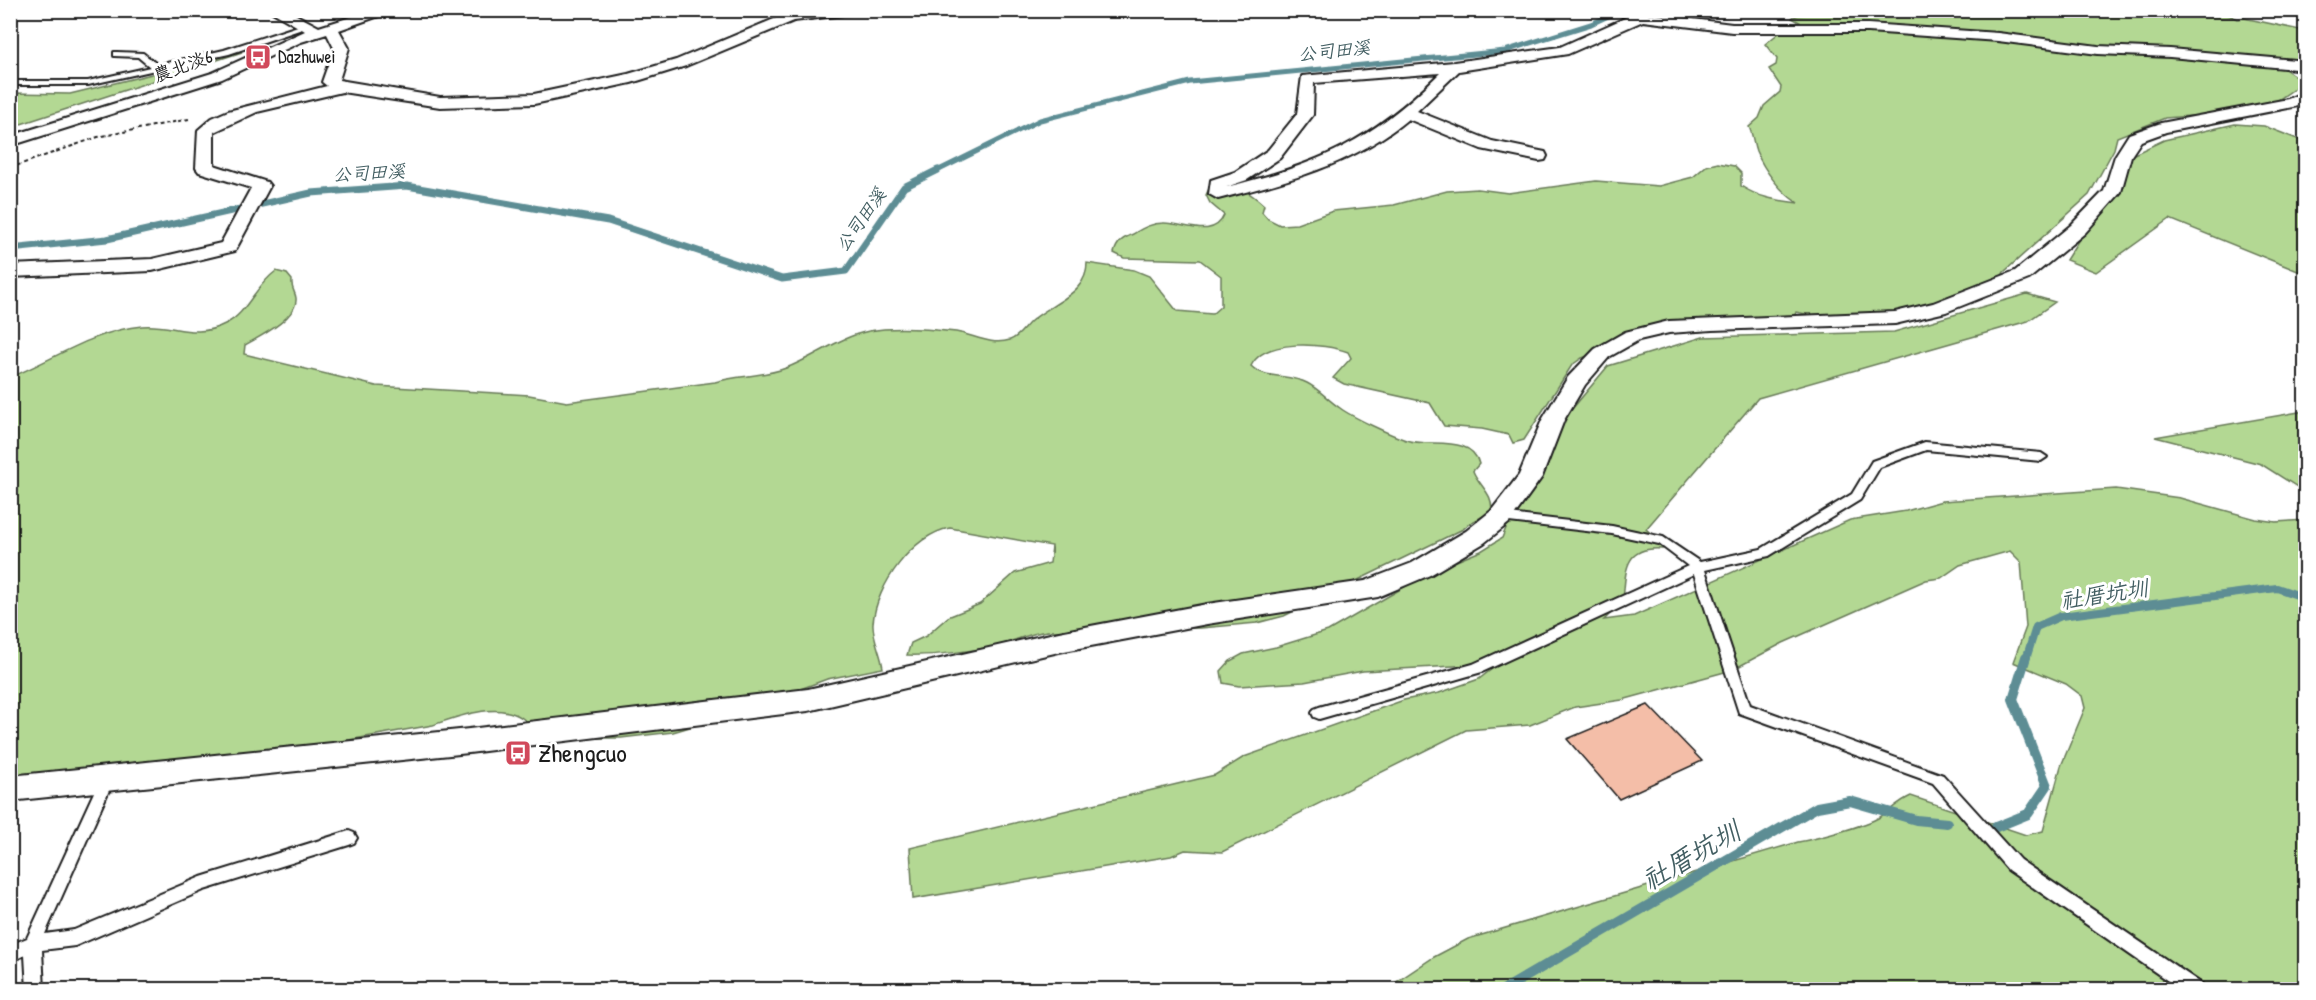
<svg xmlns="http://www.w3.org/2000/svg" width="2316" height="1000" viewBox="0 0 2316 1000" font-family="'Patrick Hand','LXGW WenKai TC',sans-serif">
	<rect width="100%" height="100%" fill="#fff"/>
	<filter id="ink" filterUnits="userSpaceOnUse"><feTurbulence type="fractalNoise" baseFrequency=".0167" numOctaves="2"/><feDisplacementMap in="SourceGraphic" scale="12" xChannelSelector="R" yChannelSelector="G"/><feConvolveMatrix kernelMatrix="1 2 1 2 8 2 1 2 1" color-interpolation-filters="sRGB"/></filter>
	<g filter="url(#ink)">
		<path fill="#b3d893" stroke="#687a58" stroke-width="1.5" d="M1858,10h395l9,5 -32,-3 -4,2 12,5 6,-1 61,13v32l-26,2 25,17 -36,25 -28,5 -75,6 -48,19 -3,12 -25,46 -85,77 -6,11 -95,30 -81,4 -26,-5 -2,5 -111,9 -101,32 -10,7 -48,75 -11,3 -4,-8 -27,-6 -38,-3 -14,-23 -86,-19 -11,-6 18,-20 -3,-6c-24,-9 -83,-14 -97,14 13,13 38,8 56,17 12,6 21,17 33,25 12,9 51,27 66,32 23,8 66,-6 73,24l-6,7c6,15 22,24 18,41l-21,11 -7,6 -179,87 -27,7 -56,5 -153,3c-18,2 -31,9 -48,14 -26,6 -66,11 -93,10l4,-12 15,-7 22,-19 32,-13 35,-31 35,-10 2,-17 -102,-18c-37,6 -74,58 -77,95 -1,14 8,30 10,45l-56,11 -93,35 -61,18 -52,6h-32l-58,-11c-21,-30 -69,-12 -98,-2l-422,75v-423c41,-17 85,-47 131,-51 32,-3 51,15 85,-3 20,-10 27,-36 49,-52l11,3 5,6c-1,9 3,11 4,18 2,20 -37,39 -51,47l-1,9 132,32 153,9 38,7 148,-20c23,-7 48,-5 71,-14 29,-11 53,-31 83,-37 27,-5 60,-2 87,1 18,3 35,14 54,8 9,-3 13,-11 20,-18 6,-6 18,-13 26,-18 16,-10 31,-20 31,-41l47,7 15,6 28,35 35,3 9,-8v-30l-21,-16 -76,-2 -10,-5c3,-11 9,-15 19,-19 10,-6 18,-11 31,-11 20,0 50,17 60,-8l-14,-12 -4,-8 6,-13c20,0 37,9 52,23l-2,7 6,7 12,6 17,-1 36,-13 61,-6 53,-14 31,-2 30,4 88,-12 63,5 34,-9 13,-11 12,-3 16,3 7,7v13c18,12 36,14 57,17 -17,-10 -34,-33 -42,-52 -3,-8 -3,-16 -7,-24l10,-9 5,-12 16,-14 1,-5 -12,-18 7,-4 1,-6 -12,-15 14,-11 28,-7 -15,-8c7,-8 48,-1 63,-3z
			M242,52l-221,72 -10,1v-32l59,1z
			M2235,124l29,2 41,16v132l-135,-55 -74,53 -30,-12 66,-105 32,-15z
			M2027,294l28,8 -27,19 -270,77 -112,131 11,10 5,10c-39,-3 -36,23 -39,52l-19,19 30,-4 216,-96 56,-9 36,-10 174,-12 64,9 76,21 20,3 29,-2v469h-919l48,-32 34,-18 330,-97c18,-3 67,-16 82,-25 11,-7 19,-16 31,-21l115,39 17,-4 18,-65 24,-58 -3,-12 -16,-12 -53,-22 13,-35 -5,-65 -11,-11 -50,14 -19,13 -15,2 -143,63 -51,27 -110,30 -47,7 -45,18 -64,5 -244,122 -37,-2 -14,6 -258,43 -3,-51 305,-73 29,-18 160,-57 35,-7 40,-14 14,-11 3,-12 -24,9 -109,6 -59,11 -65,4 -16,-3 -2,-12 9,-10 13,-7 33,-7 52,-16 104,-60 49,-20 21,-13 35,-87 71,-85 95,-29 191,-5z
			M2305,411v81l-44,-28 -106,-27z"/>
		<g fill="none" stroke-linecap="round" stroke-linejoin="round">
			<path stroke="#5d8d94" stroke-width="5" d="M935,172l105,-52 150,-38 315,-31 86,-27 30,-14"/>
			<path stroke="#5d8d94" stroke-width="7" d="M10,249l97,-10 204,-46 96,-7 201,35 174,58 64,-8 58,-84 34,-17"/>
			<path stroke="#5d8d94" stroke-width="8" d="M2026,659l10,-32 25,-11 216,-28 29,10"/>
			<path stroke="#5d8d94" stroke-width="10" d="M1996,827l32,-13 19,-28 -34,-87 13,-42
				M1503,990l314,-183 33,-6 66,19 31,3"/>
		</g>
		<path fill="#f4bea8" stroke="#1c1c1c" stroke-width="1.5" d="M1648,705l54,56 -83,38 -52,-60z"/>
		<g fill="none" stroke-linecap="round" stroke-linejoin="round">
			<defs>
				<path id="lane" d="M1613,10h11l4,3 -3,2z
					M301,25l7,2 -79,27 -67,15 -4,2 -3,-1 -67,15h-78v-4h78l62,-14 -12,-10 -24,-1v-4h3l26,1 15,12 66,-15z
					M1925,442l116,11 6,4 -6,4 -115,-11 -46,17 -20,33 -91,56 -64,14 45,135 193,70 77,85 182,124 2,6h-23l-173,-120 -75,-87 -194,-70 -45,-139 -212,98 -163,47 -5,-2 -2,-4 2,-4 5,-2 154,-43 215,-98 -29,-22 -47,-10 -112,-13 -6,-4 2,-3 4,-1 112,13 51,11 37,25 61,-13 91,-55 20,-33z
					M107,773l5,2 2,4 -69,155 29,-4 127,-53 148,-46 5,2 3,5 -3,5 -5,2 -145,45 -129,56 -33,4 2,40h-17l-2,-35 -15,7v-17l17,-7 73,-159 2,-4z"/>
				<path id="street" d="M269,10h18l32,17 54,-17h23l-57,20 10,18 -10,32 101,17 94,-3 94,-20 48,-14 110,-46 25,-4h48l-7,4 -58,7 -108,45 -55,17 -97,21 -94,3 -98,-15 -85,20 -43,20v33l53,17 3,4 -35,65 -83,20 -142,6v-12l142,-6 69,-16 30,-55 -52,-16 -3,-4 2,-38 14,-12 16,-7 99,-25 -5,-4 12,-34 -7,-14 -26,8 -79,37 -212,67v-10l202,-63 93,-42z
					M1622,10l110,14h136l130,9 100,13 72,3 136,12v9l-136,-13 -72,-3 -100,-13 -130,-9h-136l-89,-11 -75,33 -109,17 -42,40 75,30 53,11 2,4 -2,4 -6,1 -58,-12 -73,-30c-55,46 -122,63 -190,80l-9,-5 2,-14 24,-8 33,-22 29,-36 5,-38 152,-14 106,-15 67,-30 -5,-1zM1440,73c-70,69 -120,91 -214,114l21,-7 33,-22 33,-43 1,-32z
					M2306,91v11l-8,4 -132,26 -25,9 -10,15 -10,36 -36,41 -56,46 -83,33 -51,12 -183,6 -43,3 -30,7 -30,17 -24,28 -21,35 -22,57 -33,46 -25,20 -54,32 -52,22 -171,27 -148,28 -251,59 -339,42 -459,48v-25l459,-47 339,-40 251,-57 148,-28 158,-23 47,-18 54,-32 25,-20 28,-36 23,-55 26,-43 27,-28 30,-17 44,-11 226,-9 38,-9 82,-32 56,-46 33,-34 11,-35 14,-22 32,-11 127,-24z"/>
			</defs>
			<use href="#lane" stroke="#1c1c1c" stroke-width="4"/>
			<use href="#street" stroke="#1c1c1c" stroke-width="4"/>
			<path stroke="#1c1c1c" stroke-width="2" stroke-dasharray="4 3" stroke-linecap="butt" d="M10,168l88,-31 91,-18"/>
			<use href="#lane" fill="#fff" fill-rule="evenodd"/>
			<use href="#street" fill="#fff" fill-rule="evenodd"/>
		</g>
	</g>
	<defs>
		<symbol id="bus-square" viewBox="-11 -11 22 22"><rect x="-9" y="-9" width="18" height="18" rx="4" fill="#d1495b" stroke="#fff"/><path d="M-5-6H5V4H4V6H2V4H-2V6H-4V4H-5ZM-3.5-4V0h7V-4ZM-3.5 1.2v1.5H-2V1.2ZM2 1.2v1.5H3.5V1.2Z" fill="#fff"/></symbol>
	</defs>
	<g fill-rule="evenodd">
		<use href="#bus-square" x="243" y="42" width="30" height="30"/>
		<use href="#bus-square" x="503" y="738" width="30" height="30"/>
	</g>
	<g text-anchor="middle" stroke-width="6" stroke-linejoin="round" paint-order="stroke">
		<g font-size="18" font-style="italic" fill="#425e62" stroke="#fff">
			<text transform="translate(1334 51) rotate(-6)" y="6">公司田溪</text>
			<text transform="translate(369 173) rotate(-3)" y="6">公司田溪</text>
			<text transform="translate(861 220) rotate(-55)" y="6">公司田溪</text>
		</g>
		<g font-size="18" fill="#1c1c1c" stroke="#fff" text-anchor="start">
			<text x="278" y="63">Dazhuwei</text>
		</g>
		<g font-size="18" fill="#1c1c1c" stroke="#fff">
			<text transform="translate(183 66) rotate(-20)" y="6">農北淡6</text>
		</g>
		<g font-size="22" font-style="italic" fill="#425e62" stroke="#fff">
			<text transform="translate(2104 594) rotate(-9)" y="8">社厝坑圳</text>
		</g>
		<g font-size="26" fill="#1c1c1c" stroke="#fff" text-anchor="start">
			<text x="538" y="762">Zhengcuo</text>
		</g>
		<g font-size="27" font-style="italic" fill="#425e62" stroke="#fff">
			<text transform="translate(1691 856) rotate(-30)" y="9">社厝坑圳</text>
		</g>
	</g>
	<rect width="2316" height="1000" fill="none" stroke="#fff" stroke-width="36"/>
	<rect x="18" y="18" width="2280" height="964" fill="none" stroke="#1c1c1c" stroke-width="2" filter="url(#ink)"/>
</svg>
